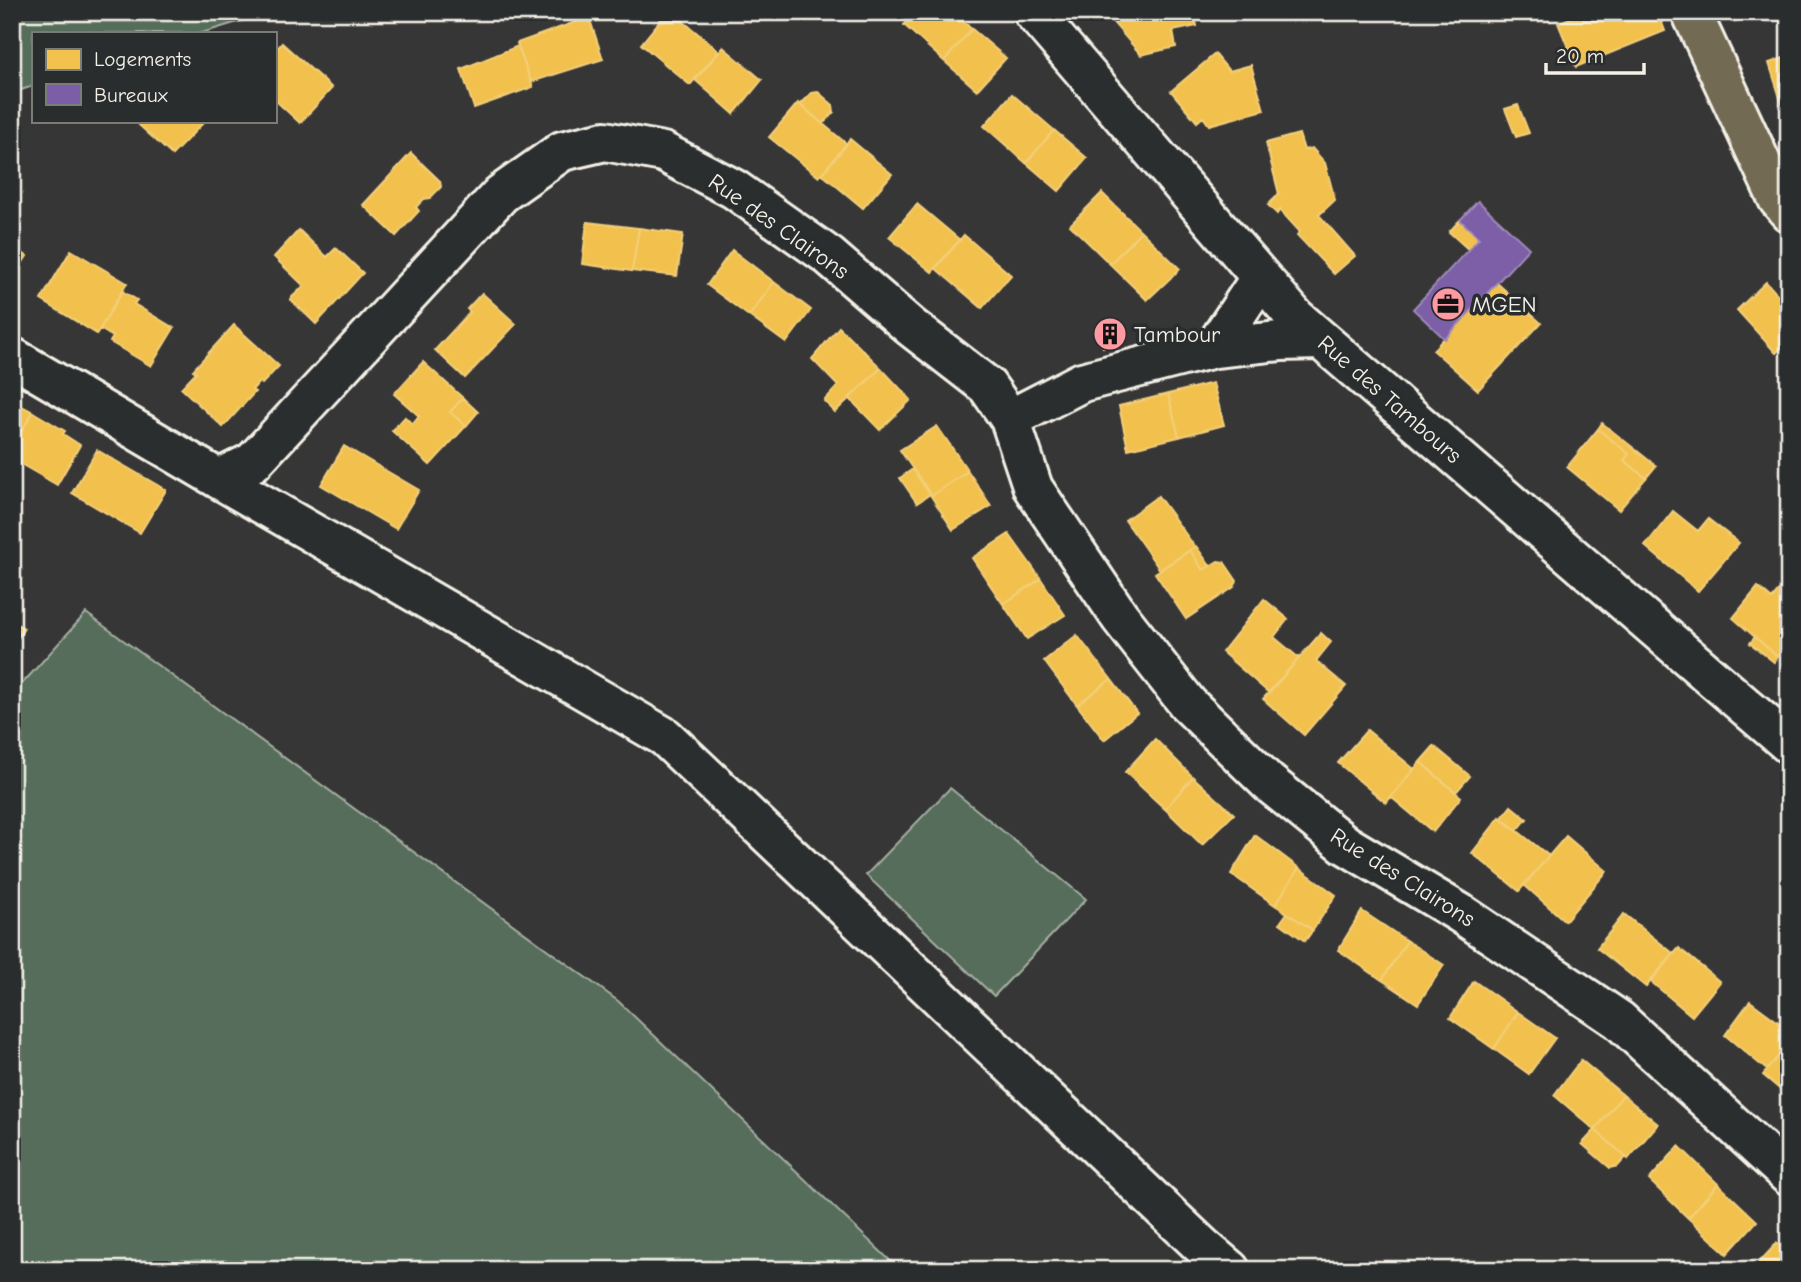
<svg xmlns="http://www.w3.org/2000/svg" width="1801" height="1282" viewBox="0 0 1801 1282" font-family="'Comic Neue',sans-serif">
	<rect width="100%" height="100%" fill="#373637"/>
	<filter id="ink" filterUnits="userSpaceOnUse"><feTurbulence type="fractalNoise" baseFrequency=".0143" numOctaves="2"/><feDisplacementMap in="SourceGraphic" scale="14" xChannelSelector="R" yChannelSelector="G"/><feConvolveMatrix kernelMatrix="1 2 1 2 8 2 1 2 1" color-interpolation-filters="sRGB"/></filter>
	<g filter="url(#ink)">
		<path fill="#556d5a" stroke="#a4afa1" stroke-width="2" d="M12,12h258l-68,21h-169v53l-21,7z
			M86,613l532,388 282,269h-888v-575z
			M950,788l136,111 -92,97 -128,-121z"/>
		<path fill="#f2c14e" stroke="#f3cf7c" stroke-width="2" d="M667,12h5l47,39 -29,34 -49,-41z
			M916,12h37l19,17 -28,32 -40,-36z
			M1104,12h90l3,14 -24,5 3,16 -35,8z
			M1584,12h74l7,19 -89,36 -18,-44z
			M589,17l14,42 -72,23 -14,-39z
			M972,29l34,29 -29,32 -33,-29z
			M282,43l50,45 -32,35 -25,-23v-49z
			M518,46l15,41 -59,21 -13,-39z
			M723,47l39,33 -28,34 -39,-34z
			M1215,54l14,17 22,-6 13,45 -55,15 -6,-8 -6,5 -26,-31z
			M1789,56v52l-5,2 -15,-47z
			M818,92l15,13 1,7 -11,12 -23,-19 11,-12z
			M1012,94l42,36 -28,33 -42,-37z
			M798,103l49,41 -28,33 -50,-40z
			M1518,105l11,28 -13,4 -11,-28z
			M144,121h61l-33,34 -33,-30z
			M1054,130l33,28 -28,33 -33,-28z
			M1299,134l5,16 8,-2 13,15 10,37 -16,15 36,41 -21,18 -37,-39 3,-3 -20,-22 -3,4 -9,-9 11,-11 -13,-51z
			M850,139l42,35 -29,34 -41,-34z
			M411,153l29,28 1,6 -11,11 -6,1 -8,8 3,4 -23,25 -33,-31z
			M1102,193l39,38 -31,33 -40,-39z
			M917,204l43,36 -28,32 -43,-35z
			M1460,220l19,18 -11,11 -19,-17z
			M587,222l52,6 -7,43 -50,-7z
			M639,228l44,6 -6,42 -45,-5z
			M299,230l28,27 9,-9 27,25 -47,51 -26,-25 14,-13 -30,-29z
			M1141,231l39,38 -33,31 -37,-36z
			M964,235l47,40 -29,33 -47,-40z
			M12,236l7,4 -5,8 13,8 -15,23z
			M71,250l56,33 -30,51 -56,-34z
			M732,250l42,32 -25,34 -42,-31z
			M774,282l37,28 -25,33 -37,-27z
			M1766,282l23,25v34l-13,12 -39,-43z
			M1497,283l44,40 -63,67 -45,-40z
			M122,291l15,9 -3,4 40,24 -23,38 -41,-24 3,-5 -13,-8z
			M482,293l34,31 -51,54 -30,-28 35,-38 -3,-3z
			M1116,320l6,22 -19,5 -5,-22z
			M234,325l45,41 -17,18 -3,-2 -7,8 3,2 -32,35 -42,-39 15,-16 -3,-2z
			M839,327l42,41 -46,44 -11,-11 14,-15 -26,-27z
			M423,362l40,36 -13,14 16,14 -36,39 -38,-34 13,-14 7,7 7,-8 -25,-22z
			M881,368l30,32 -31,30 -31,-32z
			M1213,383l11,42 -45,12 -11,-43z
			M1168,394l11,43 -51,12 -9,-43z
			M463,398l15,14 -12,14 -16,-14z
			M12,401l21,11 -21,35z
			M33,412l32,19 -2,3 17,11 -23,40 -45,-26v-12z
			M1602,423l54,43 -10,12 -22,-18 5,-6 -31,-25z
			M937,426l31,45 -37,25 -31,-46z
			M1598,429l31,25 -5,6 22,18 -27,32 -52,-43z
			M344,446l75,44 -23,39 -75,-44z
			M97,450l69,40 -26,43 -68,-40z
			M913,469l17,25 -13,9 -17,-25z
			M968,471l23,35 -38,24 -22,-34z
			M1158,496l37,51 -35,23 -35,-50z
			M1673,511l25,20 10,-12 31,24 -41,48 -53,-45z
			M1009,534l32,45 -38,25 -31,-46z
			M1196,546l14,20 -7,4 -13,-20z
			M1190,550l13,20 15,-9 6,1 13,19 -3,6 -48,32 -31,-46z
			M1041,579l24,36 -38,24 -24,-35z
			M1758,587l14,12 9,-11 8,6v50l-11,13 -45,-39z
			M1264,599l24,20 -14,18 25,21 -30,35 -47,-41z
			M12,621l12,7 -12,20z
			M1321,633l10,9 -15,19 30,25 -42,49 -41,-36z
			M1077,635l34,44 -34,26 -33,-44z
			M1755,637l23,20 -4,5 -24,-19z
			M1111,679l26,34 -33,27 -27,-35z
			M1367,730l47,39 -28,34 -48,-40z
			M1155,739l38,38 -28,32 -40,-37z
			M1434,746l36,30 -14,16 -36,-30z
			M1420,762l41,35 -28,35 -42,-35z
			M1193,777l41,37 -32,31 -37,-36z
			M1511,806l16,13 -10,12 -16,-12z
			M1500,817l49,39 -30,35 -47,-38z
			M1255,835l44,33 -24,37 -44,-31z
			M1566,836l41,35 -42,50 -41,-36z
			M1299,868l37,27 -23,35 -38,-25z
			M1362,911l45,30 -25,39 -44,-30z
			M1287,913l26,17 -8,11 -25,-18z
			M1624,914l50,40 -28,33 -49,-39z
			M1407,941l37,24 -26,39 -36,-24z
			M1679,948l41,34 -28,34 -42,-35z
			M1474,981l44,31 -24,37 -44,-31z
			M1750,1001l39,29v12l-22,28 -42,-35z
			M1518,1012l37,26 -26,36 -35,-25z
			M1789,1042v55l-26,-22z
			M1581,1060l42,35 -28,35 -41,-35z
			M1623,1095l35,29 -30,35 -33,-29z
			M1595,1130l31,27 -8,9 -8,2 -28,-24z
			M1679,1146l39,38 -30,34 -39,-38z
			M1718,1184l39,37 -30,33 -39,-36z
			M1777,1243l12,11v16h-37z"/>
		<path fill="#7b5ea7" stroke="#9f8aba" stroke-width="2" d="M1478,201l51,47 -84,91 -32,-30 66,-71 -19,-18z"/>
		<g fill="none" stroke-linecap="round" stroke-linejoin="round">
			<defs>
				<path id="minor" d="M1033,12l263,306 493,426
					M1214,348l47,-71
					M12,357l207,122 34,-17 248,-268 61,-43 43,-10 58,11 71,37 95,67 82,71 76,59 23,33 23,69 87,129 68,87 81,79 77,62 114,68 159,107 170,156
					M1010,419l72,-37 132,-34 66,-7 41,-1
					M219,479l446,258 538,510 27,23"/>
				<path id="major" d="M1691,12l87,187 11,13"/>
			</defs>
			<use href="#minor" stroke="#f4f1e8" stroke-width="44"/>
			<use href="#major" stroke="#f4f1e8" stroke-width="44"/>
			<use href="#minor" stroke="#2a2d2e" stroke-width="38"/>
			<use href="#major" stroke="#736b52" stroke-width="38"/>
		</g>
	</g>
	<defs>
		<symbol id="office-disc" viewBox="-11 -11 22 22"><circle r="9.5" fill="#ff9aa2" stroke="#2a2d2e"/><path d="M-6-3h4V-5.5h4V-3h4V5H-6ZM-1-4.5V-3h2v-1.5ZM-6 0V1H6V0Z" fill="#111"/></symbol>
		<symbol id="building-disc" viewBox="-11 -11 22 22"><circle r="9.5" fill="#ff9aa2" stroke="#2a2d2e"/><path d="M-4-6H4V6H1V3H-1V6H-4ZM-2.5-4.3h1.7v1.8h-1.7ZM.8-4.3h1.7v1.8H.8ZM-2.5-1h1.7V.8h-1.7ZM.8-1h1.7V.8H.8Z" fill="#111"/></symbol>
	</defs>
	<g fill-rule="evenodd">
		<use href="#office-disc" x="1429" y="285" width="38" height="38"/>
		<use href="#building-disc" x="1091" y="315" width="38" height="38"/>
	</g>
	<g text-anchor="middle" stroke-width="7" stroke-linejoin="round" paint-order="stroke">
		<g font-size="23" fill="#f4f1e8" stroke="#2a2d2e">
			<text transform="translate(779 226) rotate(35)" y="8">Rue des Clairons</text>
			<text transform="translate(1390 399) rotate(41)" y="8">Rue des Tambours</text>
			<text transform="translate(1403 877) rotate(32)" y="8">Rue des Clairons</text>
		</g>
		<g font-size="23" fill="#f4f1e8" stroke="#2a2d2e" text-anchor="start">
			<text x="1472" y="312">MGEN</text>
			<text x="1134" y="342">Tambour</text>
		</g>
	</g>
	<rect width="1801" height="1282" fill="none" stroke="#2a2d2e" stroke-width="42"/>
	<rect x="21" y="21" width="1759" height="1240" fill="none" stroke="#f4f1e8" stroke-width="2.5" filter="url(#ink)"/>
	<rect x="32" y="32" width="245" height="91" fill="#2a2d2e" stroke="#7b7b78" stroke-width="2"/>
	<rect x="46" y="49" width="35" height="21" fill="#f2c14e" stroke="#7b7b78" stroke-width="2"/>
	<text x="94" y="66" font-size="21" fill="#f4f1e8">Logements</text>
	<rect x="46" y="84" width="35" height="21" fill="#7b5ea7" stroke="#7b7b78" stroke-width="2"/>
	<text x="94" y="102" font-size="21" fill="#f4f1e8">Bureaux</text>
	<path d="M1546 63v10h98v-10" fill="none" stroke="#f4f1e8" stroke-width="3.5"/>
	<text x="1556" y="63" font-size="21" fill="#f4f1e8" stroke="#2a2d2e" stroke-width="5" paint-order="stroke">20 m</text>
</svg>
